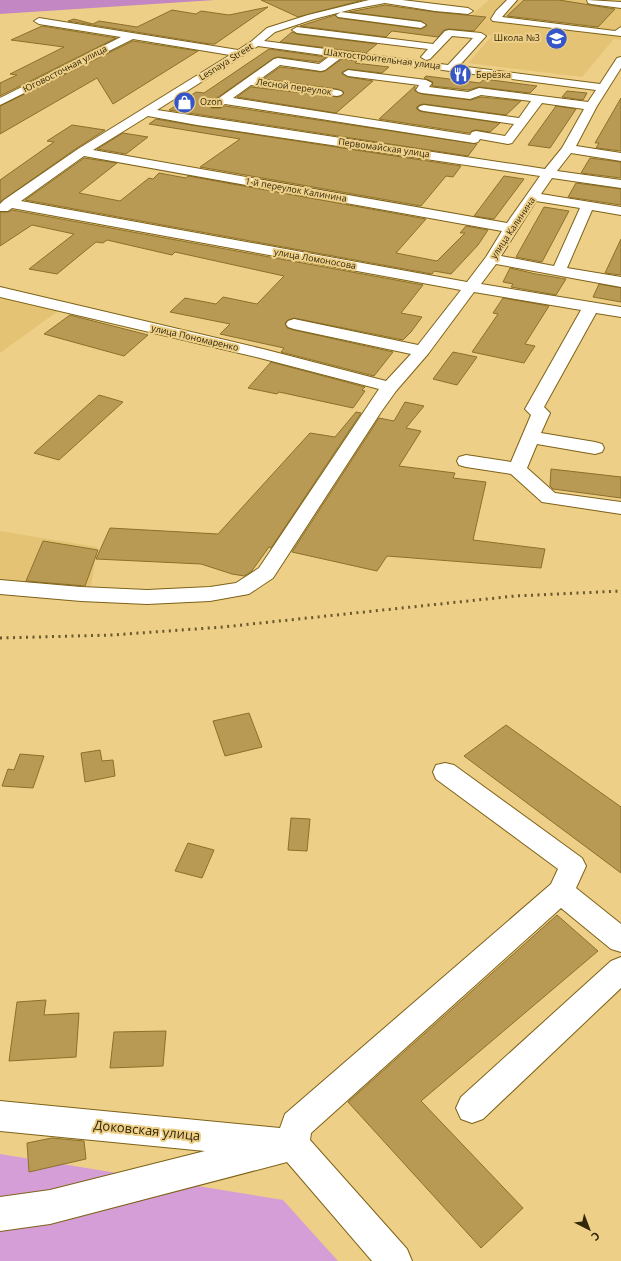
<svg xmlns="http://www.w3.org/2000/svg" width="621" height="1261" viewBox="0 0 621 1261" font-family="'Open Sans',sans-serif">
	<rect width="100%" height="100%" fill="#edcf88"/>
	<path fill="#e5c375" d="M489,0h132v40l-7,-1 -32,38 -114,-14 24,-27 -39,-5z
		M0,294l61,15 -61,44z
		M0,531l97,16 -8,53 -89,-10z"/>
	<path fill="#d69ed6" d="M0,1154l283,46 55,61h-338z"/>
	<path fill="#c387c3" d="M0,0h215l-215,14z"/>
	<path fill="#b89a55" stroke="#8c7029" d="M261,0h102l-65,17z
		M524,0h35l56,9 -17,18 -91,-11z
		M385,5l50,7 51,5 -12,14 -25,-2 -5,1 -6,7 -46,-6 -6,6 -86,-11 35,-11 3,3 83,11 6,-3 -6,-5 -72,-9z
		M268,7l-53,37h-5l-142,-23 6,-2 19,5 6,-3 38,6 35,-17 24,4 5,-3 28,4z
		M42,26l74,12 -116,58v-13l17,-8 -7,-1 54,-27 -53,-7z
		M292,32l5,2 80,10 -11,9 -86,-11z
		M133,41l65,10 -85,53 -16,-26 -97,56v-28z
		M269,49l57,8 -7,5 -41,-5 -4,1 -63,44 -2,4 3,2h8l5,-2 252,38 -9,12 -299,-46 27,-18 8,1z
		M342,59l15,2 -2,2 34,4 -7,6 -34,-4 -6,3v2l6,3 25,4 -37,32 -99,-16 14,-10 86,10 4,-1 3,-4 -7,-3 -74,-10 17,-12 41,5 4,-1z
		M426,76l54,7 4,-4 53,7 -7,7 -51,-6 -11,3 -36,-4 1,-4 -9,-4z
		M415,86v5l7,3 48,6 11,-3 40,4 -15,14 -82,-11 -5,1 -3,3 3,3 5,1 76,11 -10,9 -14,-2 -4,1 -3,2 -90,-14z
		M567,91l20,2 -4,7 -21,-3z
		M621,98v53l-25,-3 3,-5h-4z
		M556,106l20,3 -26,39 -22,-3z
		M156,119l41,7 264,40 -8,11 -7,-1 -25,30 -221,-39 40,-28 -91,-15z
		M72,125l33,5 -28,18 -77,54v-22l54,-38 -7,-1z
		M123,133l25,4 -22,17 -29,-5z
		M84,158l33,5 -38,30 41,8 29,-23 4,1 6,-6 27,5 2,-2 238,43 -30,34 41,8 28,-28h-5l6,-7 22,4 -10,15 -27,29 -17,-3 -2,3 -407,-74z
		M590,158l31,4v16l-40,-5z
		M504,176l20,3 -30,40 -20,-3z
		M576,183l45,6v16l-53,-8z
		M544,207l25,4 -27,51 -26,-5z
		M12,210l411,75 -22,28 21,4 -11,15 -8,8 -109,-22 -6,2 -3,3 2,5 7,2 99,22 -19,24 -93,-24 3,-4 -64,-14 10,-10 -60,-12 15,-14 31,6 7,-7 34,7 27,-28 -109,-24 -3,3 -65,-15 -4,3 -7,-1 -39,32 -28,-5 45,-35 -42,-9 -32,21v-34h8z
		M621,239v36l-16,-2z
		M510,268l26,6 30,5 -10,16 -45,-8 2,-3 -10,-2z
		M599,284l22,4v14l-28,-5z
		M503,298l46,8 -24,38 10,2 -11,17 -52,-11 26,-38 -5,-1z
		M70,315l78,20 -24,21 -80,-22z
		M453,352l24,5 -20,28 -24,-6z
		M271,362l94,25 -3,3 3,1 -12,17 -74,-16 -2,2 -29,-6z
		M99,395l24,7 -64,58 -25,-7z
		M405,402l19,4 -18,22 15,3 -22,35 56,7 -2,5 33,4 -13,58 72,9 -4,19 -154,-12 -10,15 -85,-19 87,-134 15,3z
		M356,412l5,1 -90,135 -2,-1 -18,25 -7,4 -12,-2 -31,-10 -105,-5 14,-31 108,6 92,-101 25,4z
		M551,469l70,8v21l-68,-9 -3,-3z
		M43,541l55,9 -13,36 -59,-5z
		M249,713l13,34 -37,9 -12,-35z
		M506,725l115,82v66l-157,-117z
		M100,750l2,11 11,-1 2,16 -30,6 -4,-29z
		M20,754l24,2 -11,32 -31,-2 6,-17 6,1z
		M291,818l19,1 -3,32 -19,-1z
		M188,843l26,7 -12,28 -27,-7z
		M557,915l41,36 -177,150 102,107 -42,40 -133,-146z
		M46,1000l-2,15 35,-2 -3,44 -67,4 8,-59z
		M166,1031l-3,35 -53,2 4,-36z
		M52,1138l32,3 2,18 -57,13 -2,-29z"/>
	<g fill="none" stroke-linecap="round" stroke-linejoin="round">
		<defs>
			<path id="minor" d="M369,0h33l66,8 5,3 -5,3 -33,-3 -50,-8 -32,6 -39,10 -39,13 -11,9 184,24 25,-27 -21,-2 -22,23 -4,1 -5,-3 7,-8 -131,-16 -5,-3 5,-3 136,17 12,-13 4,-1 32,3 5,3 -27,30 141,18 17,-26 4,-1v11l-24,38 -21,40 45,7v8l-50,-8 -14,18 64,9v8l-69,-10 -11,16 80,13v8l-29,-5 -25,58 54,9v10l-125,-23 -15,20 140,23v10l-25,-4 -52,94 6,6 -9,20 54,9 7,2 2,4 -2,4 -7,2 -58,-10 -10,24 28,25 66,9v12l-79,-12 -31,-28 -45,-7 -7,-2 -2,-4 2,-4 7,-2 45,7 20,-47 -6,-6 56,-99 -107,-18 -46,62 -32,37 -15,21 -108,166 -24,16 -39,7 -63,3 -66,-3 -81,-7v-14l81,7 66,3 63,-3 26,-4 23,-15 120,-179 -119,-31 -260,-61v-10l263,62 123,32 25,-27 -117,-25 -6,-2 -2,-3 2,-3 6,-2 124,26 43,-55 -449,-82 -4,3h-8v-7l4,-4 74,-51 152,-94 -97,-16 -133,66v-7l121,-61 -82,-13 -5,-3 5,-3 199,32 14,-9 15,-13 41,-13zM258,46l72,10 -11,8 -41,-6 -4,1 -62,44 -2,2 2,2h8l5,-3 249,39 4,-1 2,-3 28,5 4,-1 30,-40 42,6 -22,39 -17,21 -388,-59zM342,57l254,33 -8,12 -109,-14 -11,4 -39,-5 3,-4 -6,-3 -78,-10 -5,3 5,3 71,9 -3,5 2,2 4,1 48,6 11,-4 50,6 -12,17 -95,-13 -4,1 -2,2 2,2 4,1 90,13 -9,12 -29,-5 -4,1 -2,3 -237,-37 18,-13 86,11 4,-1 2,-2 -2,-2 -4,-1 -78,-10 21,-15 41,6 4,-1zM148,116l49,9 343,51 -33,47 -414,-73zM84,156l418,75 -16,26 -19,25 -446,-81zM536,201l44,7 -26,58 -53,-10z
				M507,0h10l-15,17 113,14 6,-4v9l-128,-15 -2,-2 5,-8z
				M587,0l34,2v6l-30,-4 -3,-1z
				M341,12l80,10 5,3 -5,3 -83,-11 -2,-2z
				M445,763l9,2 128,93 4,8 -10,22 45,36v28l-10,-3 -50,-41 -250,225 -1,7 97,109 5,12h-40l-85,-99 -237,62 -50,7v-34l50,-7 155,-39 -205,-20v-30l280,27 5,-14 266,-230 7,-15 -122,-90 -3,-7 3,-7z
				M621,957v31l-138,131 -11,4 -11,-4 -5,-11 5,-11 150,-136z"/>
		</defs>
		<use href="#minor" stroke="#7e6217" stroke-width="2"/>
		<use href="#minor" fill="#fff" fill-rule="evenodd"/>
		<path stroke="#69582e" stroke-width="3" stroke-dasharray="2 4.5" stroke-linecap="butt" d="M0,638l112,-3 111,-8 292,-31 106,-5"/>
	</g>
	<defs>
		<symbol id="school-disc" viewBox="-11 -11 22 22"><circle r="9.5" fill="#3456c7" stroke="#edcf88"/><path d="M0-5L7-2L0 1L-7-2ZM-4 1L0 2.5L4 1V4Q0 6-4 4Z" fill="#fff"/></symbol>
		<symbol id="restaurant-disc" viewBox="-11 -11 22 22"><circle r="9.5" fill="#3456c7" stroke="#edcf88"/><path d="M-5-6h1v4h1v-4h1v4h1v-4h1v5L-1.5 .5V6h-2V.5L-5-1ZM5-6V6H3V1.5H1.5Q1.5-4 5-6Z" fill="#fff"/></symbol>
		<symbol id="shop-disc" viewBox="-11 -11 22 22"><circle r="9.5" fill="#3456c7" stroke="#edcf88"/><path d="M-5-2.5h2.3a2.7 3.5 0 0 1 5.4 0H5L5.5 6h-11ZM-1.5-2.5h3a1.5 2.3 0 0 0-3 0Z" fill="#fff"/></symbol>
	</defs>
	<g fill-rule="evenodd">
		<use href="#school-disc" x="544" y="26" width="25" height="25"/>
		<use href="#restaurant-disc" x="448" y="62" width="25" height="25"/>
		<use href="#shop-disc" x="172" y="90" width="25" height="25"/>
	</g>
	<g text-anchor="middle" stroke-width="4" stroke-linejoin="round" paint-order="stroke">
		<g font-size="9" fill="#332709" stroke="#edcf88" text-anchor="start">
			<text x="540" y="41" text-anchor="end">Школа №3</text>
			<text x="476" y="78">Берёзка</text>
			<text x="200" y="105">Ozon</text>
		</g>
		<g font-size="9" fill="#332709" stroke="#edcf88">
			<text transform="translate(382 59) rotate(7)" y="3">Шахтостроительная улица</text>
			<text transform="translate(226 62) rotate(-32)" y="3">Lesnaya Street</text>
			<text transform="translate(65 69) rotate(-27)" y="3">Юговосточная улица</text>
			<text transform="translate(294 87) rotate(8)" y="3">Лесной переулок</text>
			<text transform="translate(384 148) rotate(8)" y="3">Первомайская улица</text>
			<text transform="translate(296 190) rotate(10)" y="3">1-й переулок Калинина</text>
			<text transform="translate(513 228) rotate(-56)" y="3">улица Калинина</text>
			<text transform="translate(315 259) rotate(10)" y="3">улица Ломоносова</text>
			<text transform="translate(195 338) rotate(13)" y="3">улица Пономаренко</text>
		</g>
		<g font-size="13" fill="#332709" stroke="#edcf88">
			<text transform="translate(147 1130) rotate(6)" y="5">Доковская улица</text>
		</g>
	</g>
	<g transform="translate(589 1229) rotate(138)" stroke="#edcf88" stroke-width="3" paint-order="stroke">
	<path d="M0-3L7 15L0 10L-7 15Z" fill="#332709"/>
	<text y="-6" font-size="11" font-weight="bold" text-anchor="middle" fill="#332709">С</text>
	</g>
</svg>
